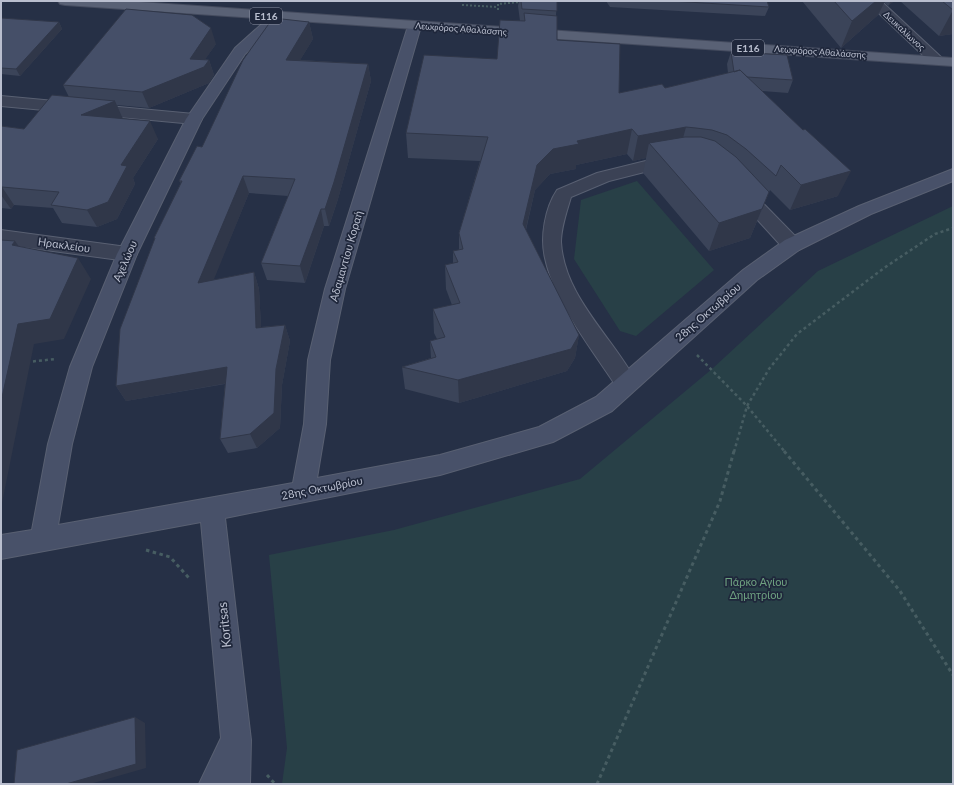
<svg xmlns="http://www.w3.org/2000/svg" width="954" height="785" viewBox="0 0 954 785" font-family="Lato,sans-serif">
	<rect width="100%" height="100%" fill="#263046"/>
	<path fill="#284047" d="M637,181l77,89 -78,66 -16,-5 -46,-72 7,-59z
		M953,206v578h-671l5,-36 -18,-193 125,-25 186,-51 132,-110 106,-98z"/>
	<g fill="none" stroke-linecap="round" stroke-linejoin="round">
		<defs>
			<path id="street" d="M866,1h15l60,56 2,3 -2,3h-10z
				M1,96l193,18 6,2 2,3 -2,3 -6,2 -193,-18z
				M674,154l6,1 3,4 -3,4 -71,18 -38,16c-4,14 -10,30 -10,45 3,55 52,95 76,141l-3,6 -8,3 -8,-3c-24,-37 -64,-87 -73,-131 -5,-21 0,-50 12,-68l40,-17z
				M741,185l6,2 52,53 2,5 -2,5 -7,2 -7,-2 -50,-55 -3,-4 3,-4z
				M1,230l126,17 7,2 3,5 -3,5 -7,2 -126,-17z"/>
			<path id="secondary" d="M278,13l5,1 2,3 -2,3 -38,34 -43,65 -65,135 -45,113 -20,77 -14,81 235,-42 11,-59 4,-64 17,-71 84,-266h10l2,3 -76,263 -15,71 -4,64 -9,54 123,-23 99,-28 57,-30 147,-127 42,-30 74,-34 94,-37v12l-82,33 -72,36 -42,30 -145,131 -59,31 -113,33 -215,43 26,222 -1,44h-51l22,-46 -20,-216 -200,37v-24l31,-5 16,-86 22,-77 47,-113 69,-135 49,-71 38,-34z"/>
			<path id="primary" d="M58,1h67l828,57v8l-888,-61 -5,-1z"/>
		</defs>
		<use href="#street" stroke="#596072" stroke-width="2"/>
		<use href="#secondary" stroke="#596072" stroke-width="2"/>
		<use href="#primary" stroke="#444b5e" stroke-width="2"/>
		<path stroke="#475d62" stroke-width="2" stroke-dasharray="2 2" stroke-linecap="butt" d="M462,5l36,2
			M498,10v-6l22,-2"/>
		<path stroke="#475d62" stroke-width="2.5" stroke-dasharray="3 3" stroke-linecap="butt" d="M697,355l50,51 38,46
			M27,362l29,-3
			M734,452l13,-46 22,-37 28,-35 87,-66 51,-34 18,-6"/>
		<path stroke="#475d62" stroke-width="3" stroke-dasharray="3.5 3.5" stroke-linecap="butt" d="M784,451l116,140 53,84
			M146,550l24,7 19,21
			M267,775l8,9
			M597,784l123,-283 14,-50"/>
		<use href="#street" fill="#3b4255" fill-rule="evenodd"/>
		<use href="#secondary" fill="#485169" fill-rule="evenodd"/>
		<use href="#primary" fill="#596175" fill-rule="evenodd"/>
	</g>
	<path fill="#3b4459" d="M519,1h38l-1,14 1,25 62,53 46,-5 63,-15 -1,-9 4,-12 62,28 -5,13 -26,-2 76,105 -48,14 -20,-20 -20,48 -41,13 -66,-78 3,-15 -13,3 -6,-7 -51,11v4l-26,5 -15,16 -9,40 53,105 -4,23 -8,13 -108,32 -54,-14 -3,-22 29,-9 -1,-17 7,-2 -3,-6 -1,-24 19,-4 -6,-16 -1,-24 8,-2v-12l6,-1v-17l21,-72 -72,-3 -2,-25 91,-74 23,-38 -2,-15z
		M606,1h161l2,6 -4,9 -155,-9z
		M802,1h92l-6,5 -4,-4 -6,13 -37,33z
		M900,1h53v33l-14,2z
		M1,18l58,4 3,7 -42,47 -19,-2z
		M309,22l4,17 -13,21 68,4 3,17 -33,118 -9,27h-5l-19,57 -38,-3 -6,-17 27,-67 -39,-3 -36,87 41,-8 5,17 2,38 24,-2 5,16 -8,44 -2,43 -23,20 -29,5 -8,-14 5,-55 -99,17 -10,-15 39,-146 -1,-2 27,-55 -2,-2 23,-34z
		M216,44l-11,15 4,1 5,15 -5,8 -60,25 -32,-3 6,14 35,20 -25,39 2,6 -18,35 -20,8 -35,-4 -9,-15 -39,-3 -3,4 -10,-1v-82l23,3 45,-32 -6,-12z"/>
	<path fill="#303749" d="M876,1h9l-7,14 -37,33 11,-27z
		M891,1h3l-6,5z
		M953,10v24l-14,2z
		M59,22l3,7 -42,47 -4,-7z
		M309,22l4,17 -23,38 -4,-17z
		M211,28l5,16 -18,26 11,-10 5,15 -5,8 -60,25 -7,-16 48,-33z
		M368,64l3,17 -33,118 -9,27 -4,-17z
		M115,101l8,18 -42,-4z
		M150,121l8,18 -25,39 2,6 -18,35 -20,8 -10,-17 34,-45z
		M686,127l-7,26 -30,-10 -3,15 -13,3 5,-25z
		M632,129l-5,25 -51,11v4l-26,5 -15,16 -14,59 2,-25 14,-59 16,-16 24,-8z
		M851,171l-13,25 -48,14 11,-25z
		M243,176l6,17 -43,106 -8,-16z
		M2,187l12,18 -3,4 -10,-14v-6z
		M769,192l-19,46 -41,13 10,-28z
		M321,209l3,17 -19,57 -5,-17z
		M15,241l14,20 -17,-16z
		M78,258l13,21 -27,60 -30,5 -32,159 -1,-1v-100l17,-78z
		M254,272l5,17 3,55 -6,-16z
		M285,325l5,16 -8,44 -2,43 -23,20 -7,-14 26,-65z
		M579,335l-4,23 -8,13 -108,32 -1,-23z
		M227,367l7,15 -108,19 -10,-15z
		M135,717l10,6 1,45 -56,16h-24z"/>
	<path fill="#454f68" stroke="#303749" d="M521,1h36v10l-35,-2z
		M671,1h96l2,6z
		M834,1h42l-24,20z
		M942,1h11v9z
		M126,9l66,6 19,13 -21,31 19,1 -5,7 -62,25 -79,-7z
		M524,13l33,3v24l63,4 -1,49 43,-9 3,4 75,-18 63,60 2,-1 46,42 -50,14 -20,-20 -5,11 -30,-27 -19,-14 -15,-5 -16,-2 -10,-1 -48,9 -6,-7 -55,12 2,3 -26,5 -16,16 -14,59 56,111 -8,14 -113,31 -56,-13 34,-10 -6,-16 15,-4 -12,-28 27,-6 -15,-38 13,-3 -5,-11 10,-2 -4,-16 29,-96 -82,-4 18,-78 73,4 3,-39 25,1z
		M1,18l58,4 -43,47 -15,-1z
		M273,18l36,4 -23,38 82,4 -34,118 -9,27h-4l-21,57 -39,-3 34,-84 -52,-3 -45,107 56,-11 2,56 29,-3 -9,44 -2,44 -24,21 -30,5 7,-72 -111,19 4,-57 35,-91h-1l28,-57h-3l18,-35 5,1 41,-87z
		M731,52l56,3 6,25 -46,-3 -7,-7 -6,2z
		M52,95l63,6 -34,14 69,6 -29,44 6,1 -19,36 -21,8 -36,-5 8,-13 -57,-5 -1,2v-63l23,3z
		M685,137h16l14,4 21,16 33,35 -7,17 -43,14 -70,-80z
		M1,240l14,1 -3,4 66,13 -28,61 -32,5 -17,78z
		M135,717l1,47 -70,20h-52l3,-34z"/>
	<g text-anchor="middle" stroke-width="3.5" stroke-linejoin="round" paint-order="stroke">
		<g font-size="9" fill="#b9bece" stroke="#1f273b">
			<text transform="translate(461 29) rotate(4)" y="3">Λεωφόρος Αθαλάσσης</text>
			<text transform="translate(904 31) rotate(43)" y="3">Δευκαλίωνος</text>
			<text transform="translate(820 52) rotate(4)" y="3">Λεωφόρος Αθαλάσσης</text>
		</g>
		<g fill="#1f273b" stroke="#8b91a2" stroke-width="1">
			<rect x="250" y="8" width="32" height="16" rx="3"/>
			<rect x="732" y="40" width="32" height="16" rx="3"/>
		</g>
		<g font-size="10" font-weight="bold" fill="#b9bece">
			<text x="266" y="20">E116</text>
			<text x="748" y="52">E116</text>
		</g>
		<g font-size="11" fill="#b9bece" stroke="#1f273b">
			<text transform="translate(64 245) rotate(8)" y="4">Ηρακλείου</text>
			<text transform="translate(346 256) rotate(-74)" y="4">Αδαμαντίου Κοραή</text>
			<text transform="translate(125 261) rotate(-66)" y="4">Αχελώου</text>
			<text transform="translate(708 312) rotate(-41)" y="4">28ης Οκτωβρίου</text>
			<text transform="translate(322 488) rotate(-11)" y="4">28ης Οκτωβρίου</text>
		</g>
		<g font-size="11" fill="#6ea180" stroke="#1f273b">
			<text x="756" y="586">Πάρκο Αγίου<tspan x="756" dy="13">Δημητρίου</tspan></text>
		</g>
		<g font-size="13" fill="#b9bece" stroke="#1f273b">
			<text transform="translate(224 625) rotate(-96)" y="5">Koritsas</text>
		</g>
	</g>
	<rect width="954" height="785" fill="none" stroke="#b9bece" stroke-width="4"/>
</svg>
